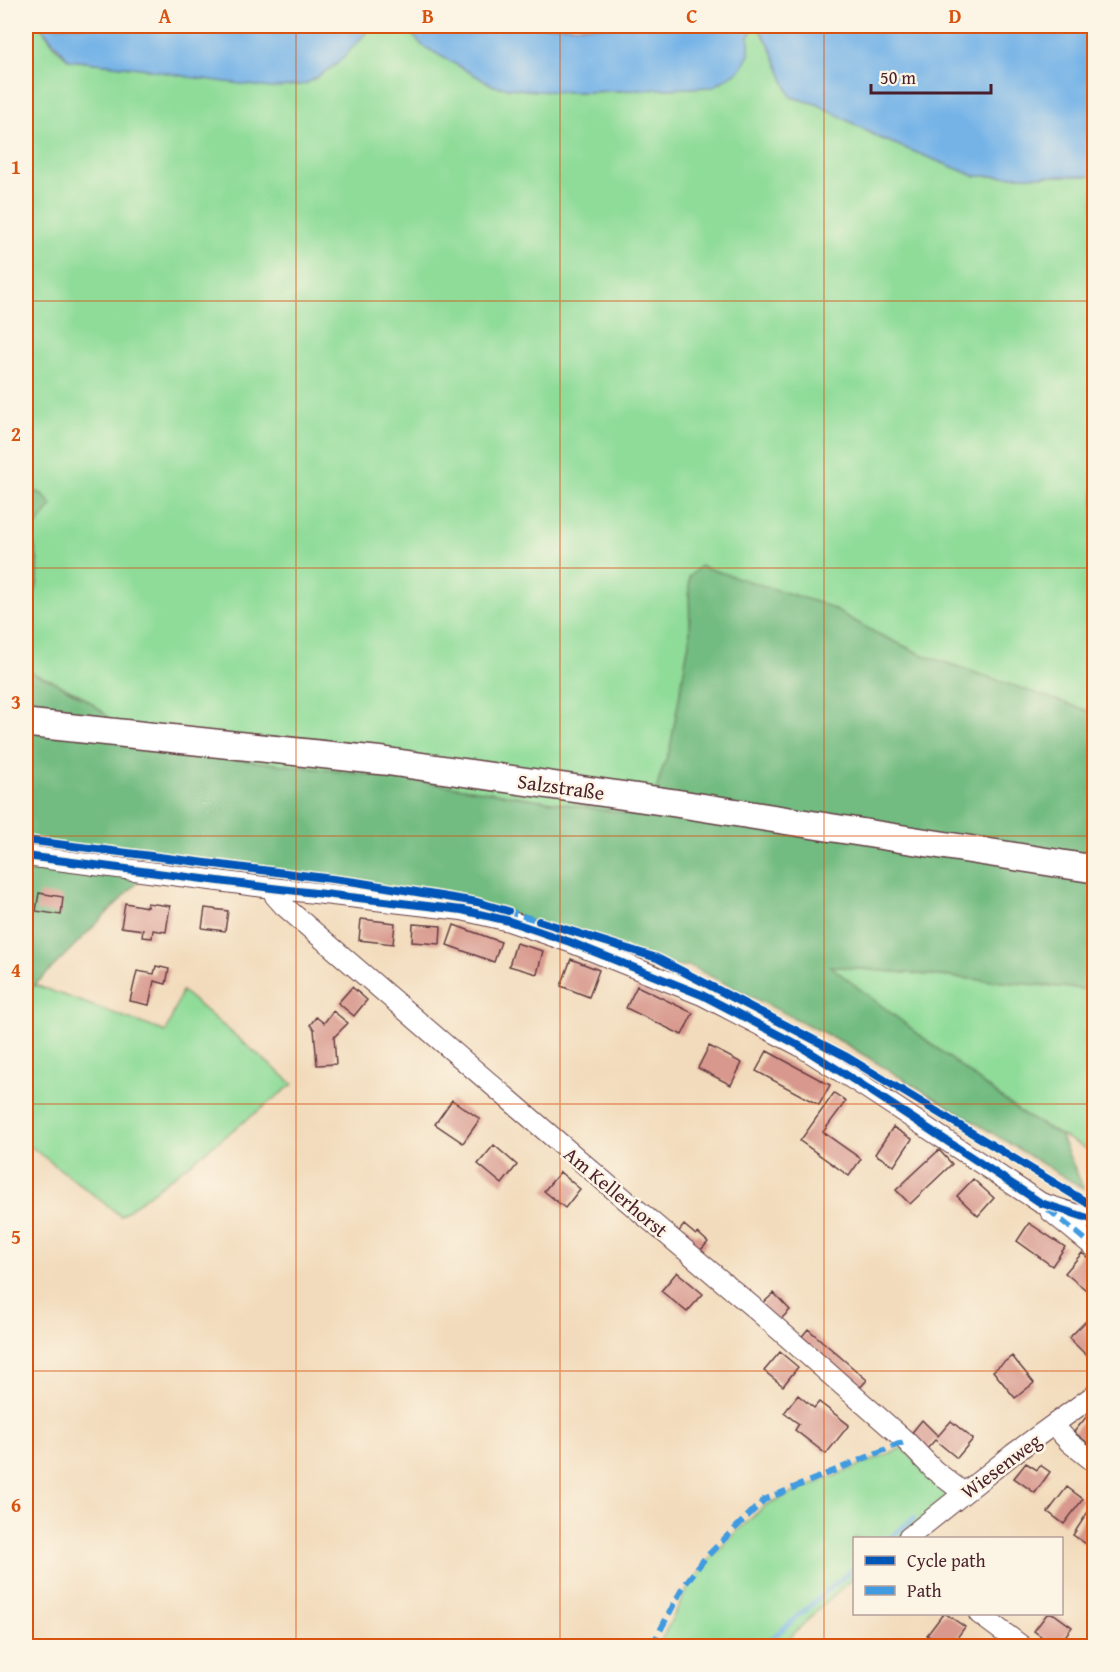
<svg xmlns="http://www.w3.org/2000/svg" width="1120" height="1672" viewBox="0 0 1120 1672" font-family="'Gentium Book Plus',serif">
	<rect width="100%" height="100%" fill="#fcf5e5"/>
	<filter id="ink" filterUnits="userSpaceOnUse"><feTurbulence type="fractalNoise" baseFrequency=".0167" numOctaves="2"/><feDisplacementMap in="SourceGraphic" scale="12" xChannelSelector="R" yChannelSelector="G"/><feConvolveMatrix kernelMatrix="1 2 1 2 8 2 1 2 1" color-interpolation-filters="sRGB"/></filter>
	<filter id="wash" filterUnits="userSpaceOnUse"><feTurbulence type="fractalNoise" baseFrequency=".008" numOctaves="4" result="noise"/><feDisplacementMap in="SourceGraphic" scale="24" xChannelSelector="R" yChannelSelector="G"/><feGaussianBlur stdDeviation="1.35" result="paint"/><feColorMatrix in="noise" values="0 0 0 0 0 0 0 0 0 0 0 0 0 0 0 0 0 1.4 0 .05"/><feComposite in="paint" operator="in"/></filter>
	<g filter="url(#wash)">
		<rect width="100%" height="100%" fill="#f2dbbc"/>
		<path fill="#8fdc99" stroke="#6c7e62" stroke-width="1.5" d="M26,26h14l17,23 12,11 72,8 48,9 177,-44 1,-7h37l19,20 71,40 42,5 51,1 126,-5 36,-32v-18l3,-8 6,-2 11,17 22,53 27,7 62,34 95,38h119v537l-171,-58 -47,-22 -187,-56 1,60 -20,112 -9,24 -11,44 -245,-38 -275,-32c-16,-18 -32,-42 -53,-54 -16,-9 -38,-14 -51,-25v-44l12,-42v-20l-7,-29 11,-39 -16,-6z
			M829,966l265,24v163l-69,-37z
			M35,985l131,47 16,-41 111,93 -172,132 -95,-73v-149z
			M902,1448l49,47 -51,43h-46v40l-32,28 -41,40h-123l29,-56 21,-29 28,-29 31,-28z"/>
		<path fill="#73bc81" stroke="#5e6e56" stroke-width="1.5" d="M26,488l16,6 10,11 -21,28c11,40 5,53 -5,91z
			M700,566l126,39 50,28 47,22 171,58v277l-264,-24 195,150 35,19 24,54 -240,-146 -154,-77h-27l-147,-47 -365,-50 -125,125v-326l7,6 18,6 39,22 14,11 26,34 275,32 244,38 12,-44 9,-24 20,-112 -1,-60z"/>
		<path fill="#74b3e7" stroke="#5f6989" stroke-width="1.5" d="M40,26h327l-1,7 -29,31 -31,20 -35,4 -82,-11 -48,-9 -72,-8z
			M404,26h690v150h-119l-95,-38 -63,-34 -26,-7 -22,-53 -11,-17 -6,2 -3,8v18l-9,15 -27,17 -126,5 -51,-1 -42,-5 -71,-40z"/>
		<g fill="none" stroke-linecap="round" stroke-linejoin="round">
			<path stroke="#74b3e7" stroke-width="4.5" d="M890,1538l24,-20
				M763,1646l91,-78"/>
		</g>
		<g id="blocks">
			<path fill="#d8988d" d="M39,893l24,4 -2,18 -25,-4z
				M125,903l22,4v-4l23,3 -4,26 -13,-2 -1,8 -10,-1 1,-7 -22,-3z
				M205,908l23,3 -3,20 -23,-3z
				M361,919l34,4 -2,21 -34,-4z
				M413,924l28,2 -1,18 -28,-2z
				M454,925l47,17 -7,20 -47,-17z
				M516,943l27,8 -6,23 -28,-8z
				M571,959l28,11 -10,27 -28,-11z
				M156,966l13,3 -3,15 -12,-3 -5,24 -19,-4 7,-30 17,3z
				M637,986l56,27 -11,22 -56,-27z
				M352,987l15,13 -13,16 -16,-13z
				M333,1011l15,12 -14,14 2,27 -19,1 -3,-36 -4,-4 6,-8 8,6z
				M709,1046l33,17 -11,22 -33,-17z
				M767,1051l63,34 -11,20 -63,-34z
				M834,1093l12,8 -23,31 38,27 -12,17 -49,-35z
				M452,1100l28,19 -17,24 -28,-19z
				M893,1127l19,12 -18,27 -19,-12z
				M494,1145l23,20 -15,19 -24,-20z
				M939,1150l13,14 -42,40 -14,-14z
				M560,1172l20,17 -15,19 -21,-17z
				M973,1179l21,19 -16,18 -21,-20z
				M1029,1223l36,24 -13,19 -35,-25z
				M684,1225l12,10 2,-2 10,9 -8,9 -24,-16z
				M1082,1253l12,10v25l-4,5 -25,-20z
				M677,1272l26,22 -16,18 -26,-21z
				M774,1293l16,17 -13,13 -17,-17z
				M1093,1314l1,2v34l-6,7 -19,-19z
				M808,1329l59,51 -10,11 -58,-51z
				M780,1352l18,15 -15,19 -19,-15z
				M1012,1356l22,27 -19,15 -22,-27z
				M798,1395l16,13 5,-6 30,23 -23,29 -31,-24 4,-6 -15,-11z
				M1092,1410l2,2v36l-20,-16z
				M922,1420l16,16 13,-15 22,18 -16,19 -22,-18 -9,10 -16,-15z
				M1026,1463l11,7 3,-5 10,7 -15,21 -21,-15z
				M1067,1487l16,12 -19,25 -16,-12z
				M1091,1507l3,2v40l-21,-14z
				M943,1614h3l19,13 -14,19h-8l-16,-11z
				M1047,1614h7l18,13 -14,19h-4l-20,-15z"/>
		</g>
	</g>
	<g filter="url(#ink)">
		<use href="#blocks" fill-opacity="0" stroke="#633b41" stroke-width="1.5"/>
		<g fill="none" stroke-linecap="round" stroke-linejoin="round">
			<defs>
				<path id="street" d="M26,856l246,32 190,22 47,11 61,21 132,53 98,51 62,39 179,118 53,17
					M272,888l3,8 9,10 343,295 127,107 152,133 28,29 30,23
					M1050,1211l44,36
					M1054,1426l16,17 24,19
					M908,1538l105,-84 81,-59
					M979,1614l43,32"/>
				<path id="secondary" d="M26,723l358,38 291,42 419,66"/>
			</defs>
			<use href="#street" stroke="#633b41" stroke-width="22"/>
			<use href="#secondary" stroke="#633b41" stroke-width="30"/>
			<use href="#street" stroke="#fff" stroke-width="20"/>
			<use href="#secondary" stroke="#fff" stroke-width="27"/>
			<path stroke="#409be1" stroke-width="6" stroke-dasharray="12 6" stroke-linecap="butt" d="M505,910l37,12
				M1048,1209l46,38
				M1090,1399l4,-4
				M652,1646l31,-59 22,-29 59,-58 142,-59"/>
			<defs>
				<path id="cycleway" d="M26,840l330,42 121,20 31,9
					M26,856l246,32 190,22 47,11 61,21 132,53 98,51 62,39 179,118 53,17
					M539,921l118,37 188,98 249,151"/>
			</defs>
			<use href="#cycleway" stroke="#fcf5e5" stroke-width="11"/>
			<use href="#cycleway" stroke="#0057b8" stroke-width="8"/>
		</g>
	</g>
	<path fill="none" stroke="#d8530f" stroke-width="1.5" stroke-opacity="0.55" d="M296,26v1620M560,26v1620M824,26v1620M26,301h1068M26,568h1068M26,836h1068M26,1104h1068M26,1371h1068"/>
	<g text-anchor="middle" stroke-width="5" stroke-linejoin="round" paint-order="stroke">
		<g font-size="20" fill="#4a1f2b" stroke="#fcf5e5">
			<text transform="translate(561 787) rotate(8)" y="7">Salzstraße</text>
			<text transform="translate(616 1192) rotate(40)" y="7">Am Kellerhorst</text>
			<text transform="translate(1001 1466) rotate(-37)" y="7">Wiesenweg</text>
		</g>
	</g>
	<rect width="1120" height="1672" fill="none" stroke="#fcf5e5" stroke-width="66"/>
	<rect x="853" y="1537" width="210" height="78" fill="#fcf5e5" stroke="#b59f9b" stroke-width="1.5"/>
	<rect x="865" y="1556" width="30" height="9" fill="#0057b8" stroke="#b59f9b" stroke-width="1.5"/>
	<text x="907" y="1567" font-size="18" fill="#4a1f2b">Cycle path</text>
	<rect x="865" y="1586" width="30" height="9" fill="#409be1" stroke="#b59f9b" stroke-width="1.5"/>
	<text x="907" y="1597" font-size="18" fill="#4a1f2b">Path</text>
	<path d="M871 84v9h120v-9" fill="none" stroke="#4a1f2b" stroke-width="3"/>
	<text x="880" y="84" font-size="18" fill="#4a1f2b" stroke="#fcf5e5" stroke-width="4.5" paint-order="stroke">50 m</text>
	<rect x="33" y="33" width="1054" height="1606" fill="none" stroke="#d8530f" stroke-width="2"/>
	<g font-size="20" text-anchor="middle" font-weight="bold" fill="#d8530f">
		<text x="165" y="23">A</text>
		<text x="428" y="23">B</text>
		<text x="692" y="23">C</text>
		<text x="955" y="23">D</text>
		<text x="16" y="174">1</text>
		<text x="16" y="441">2</text>
		<text x="16" y="709">3</text>
		<text x="16" y="977">4</text>
		<text x="16" y="1244">5</text>
		<text x="16" y="1512">6</text>
	</g>
</svg>
